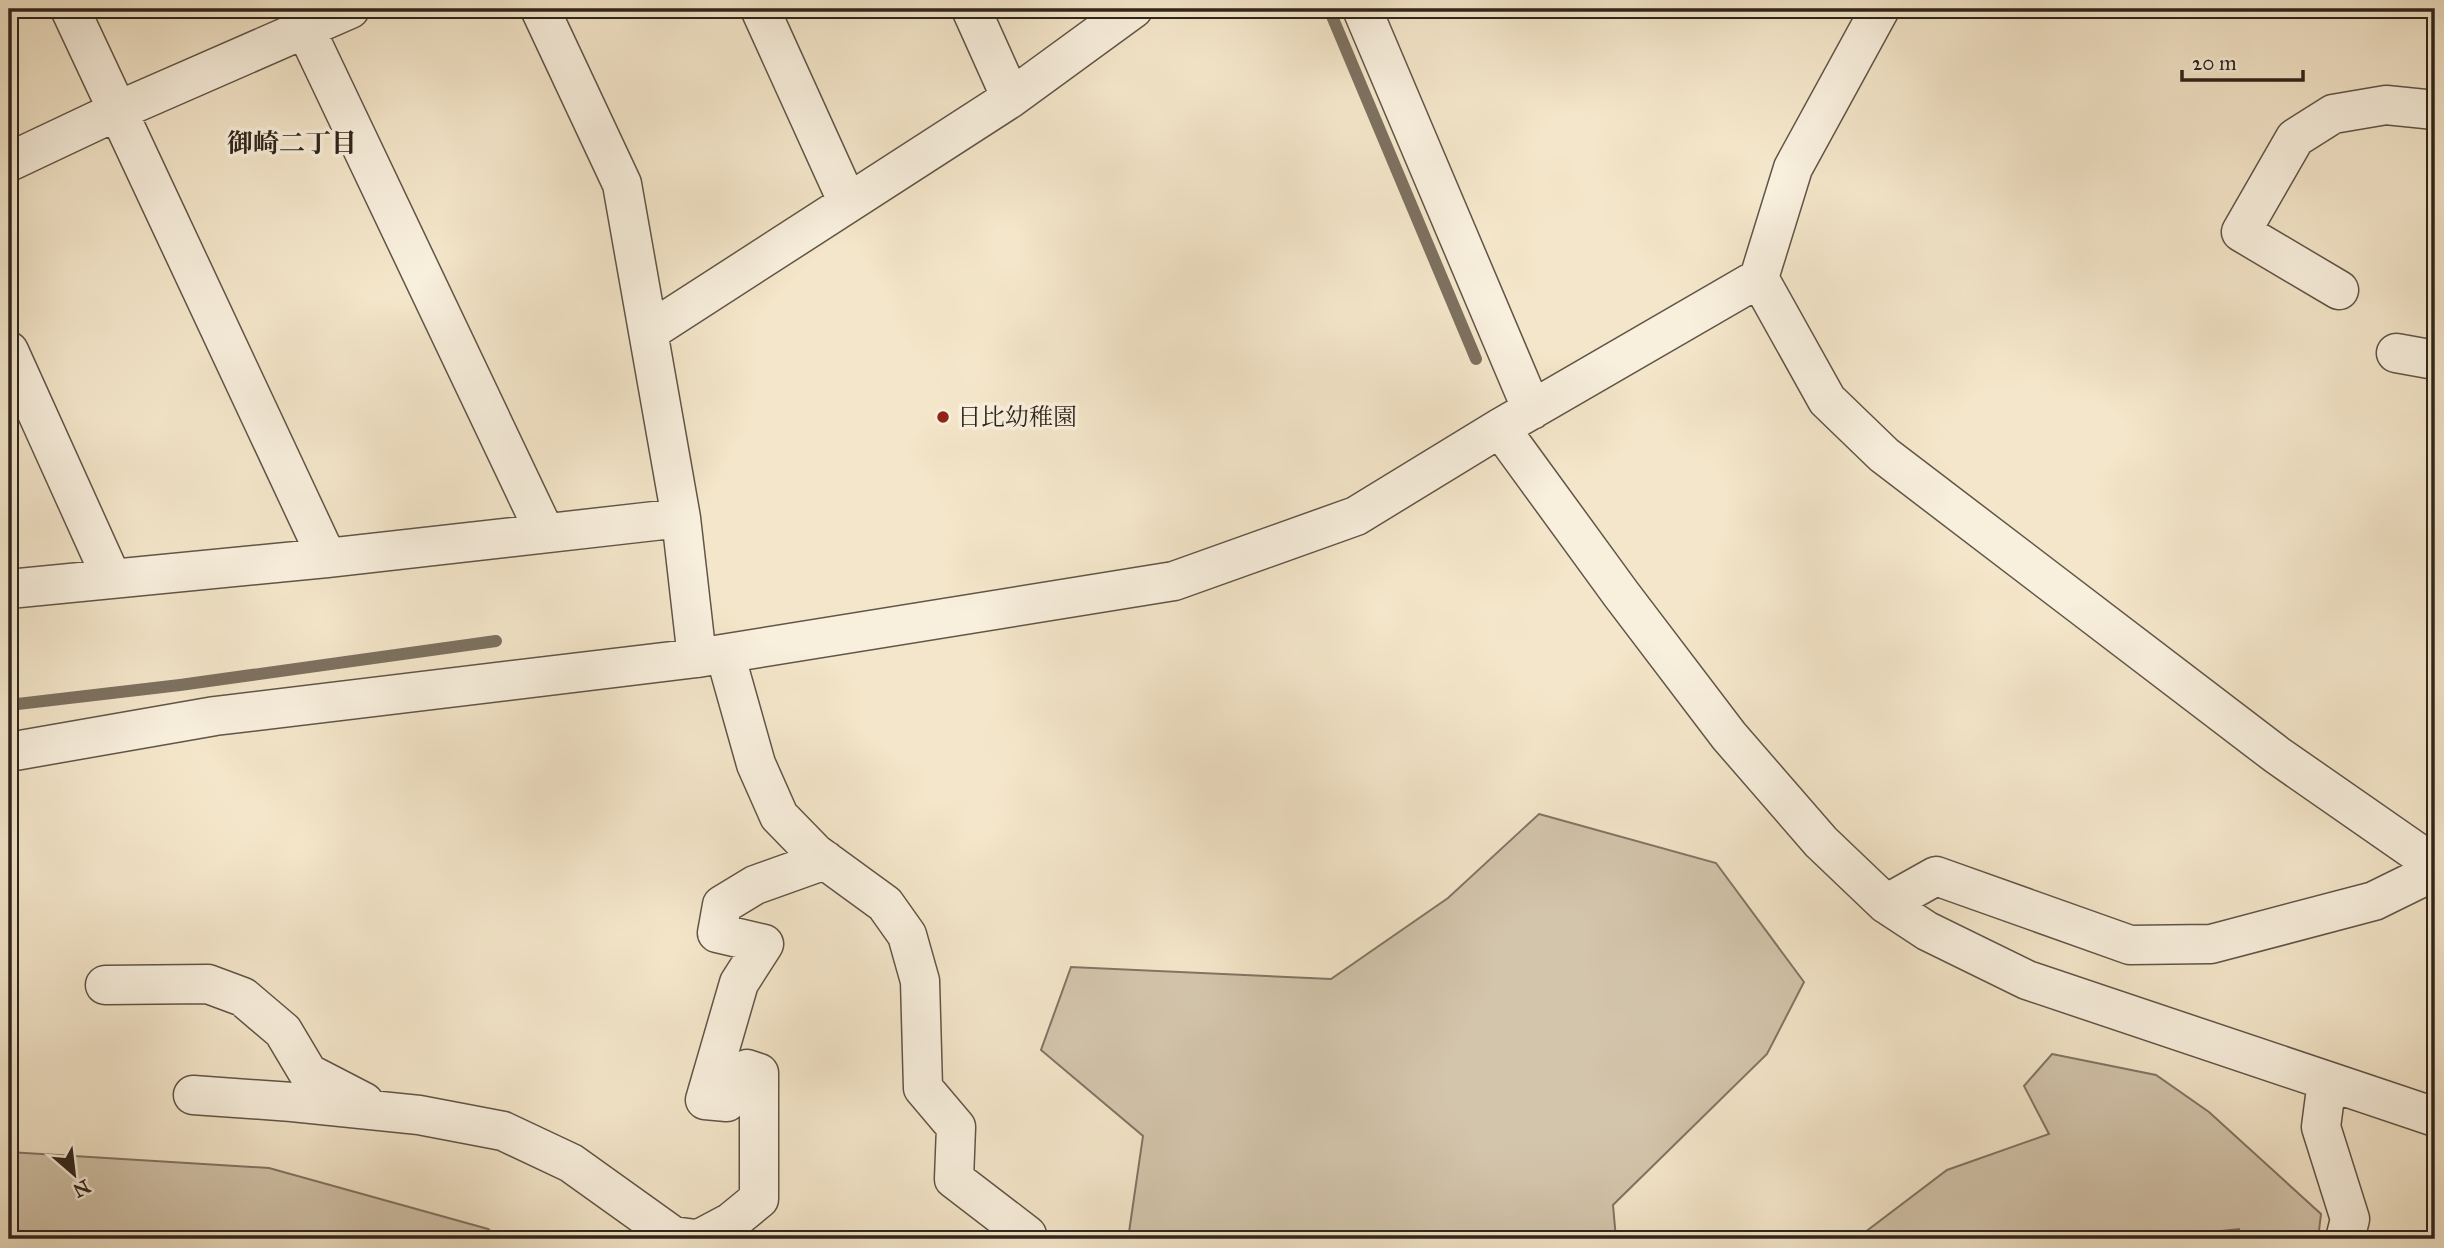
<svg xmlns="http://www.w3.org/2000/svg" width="2444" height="1248" viewBox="0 0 2444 1248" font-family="'IM FELL Great Primer','Noto Serif JP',serif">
	<rect width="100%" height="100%" fill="#f4e6ca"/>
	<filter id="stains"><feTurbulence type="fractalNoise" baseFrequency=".00286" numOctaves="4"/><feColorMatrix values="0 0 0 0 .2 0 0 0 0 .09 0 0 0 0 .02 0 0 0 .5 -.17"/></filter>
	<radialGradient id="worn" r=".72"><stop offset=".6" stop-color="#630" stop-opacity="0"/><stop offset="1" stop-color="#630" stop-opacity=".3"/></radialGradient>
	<path fill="#d3c5ac" stroke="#817564" stroke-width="2" d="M1539,814l177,49 88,119 -37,72 -154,151 3,34h-488l15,-103 -102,-86 30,-83 260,12 117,-81z
		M2052,1054l104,21 53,37 112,102 -3,25h-78l-1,-10 -46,5 -1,5h-336l91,-69 102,-36 -25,-48z
		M9,1152l260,16 219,61 11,10h-490z"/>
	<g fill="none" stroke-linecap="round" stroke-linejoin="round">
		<path stroke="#7d7160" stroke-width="12" d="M1329,9l147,350
			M9,705l171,-20 316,-44"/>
		<defs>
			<path id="minor" d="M70,9l257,549
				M540,9l82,175 59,334 16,140
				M760,9l88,194
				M971,9l40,89
				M1362,9l170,401
				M305,28l240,505
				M9,162l108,-51 233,-102
				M1759,278l68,122 57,55 393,300 158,110
				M2339,290l-98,-58 54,-94 38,-24 53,-9 49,5
				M650,331l361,-233 122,-89
				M9,351l103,228
				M2396,353l39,7
				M1500,428l121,166 108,142 92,106 65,62 50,-28 194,69 81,-1 163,-43 61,-30
				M9,589l318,-31 354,-40
				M725,654l31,110 23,52 36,37 70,51 22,31 13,46 3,107 33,39 -2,52 73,56
				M9,752l206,-36 482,-58 477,-77 182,-65 144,-88 259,-150 34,-110 87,-159
				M1886,904l41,27 100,49 408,137
				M105,985l103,-1 35,13 40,34 25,42 56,29
				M2327,1081l-6,46 29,92 -5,20
				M193,1095l99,7 127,13 84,16 68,32 102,73 23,3
				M699,1239l32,-17 28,-23v-126l-12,-4 -20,33 -22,-2 34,-117 25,-39 -47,-11 5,-28 33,-20 70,-25"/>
		</defs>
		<use href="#minor" stroke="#605547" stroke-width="41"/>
		<use href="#minor" stroke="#f8efdd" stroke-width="38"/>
	</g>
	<circle fill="#8f2418" stroke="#f8efdd" stroke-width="2.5" cx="943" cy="417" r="7"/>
	<g text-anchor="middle" stroke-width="7" stroke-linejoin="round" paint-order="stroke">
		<g font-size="24" fill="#2f251b" stroke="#f8efdd" text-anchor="start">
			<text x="957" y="425">日比幼稚園</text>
		</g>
		<g font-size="26" font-weight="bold" fill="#2f251b" stroke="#f8efdd">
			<text x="292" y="152">御崎二丁目</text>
		</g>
	</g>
	<rect width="2444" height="1248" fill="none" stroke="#f4e6ca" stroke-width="35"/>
	<rect x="10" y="10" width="2423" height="1227" fill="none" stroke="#2f251b" stroke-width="3.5"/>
	<rect x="18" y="18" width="2409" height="1213" fill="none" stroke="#2f251b" stroke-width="2"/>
	<g transform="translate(74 1174) rotate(152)" stroke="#f8efdd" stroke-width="5" paint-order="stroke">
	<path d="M0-5L12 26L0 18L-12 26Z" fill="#2f251b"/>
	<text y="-10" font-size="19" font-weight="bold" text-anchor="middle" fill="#2f251b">N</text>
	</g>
	<path d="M2182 70v10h121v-10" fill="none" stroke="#2f251b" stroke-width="3.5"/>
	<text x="2192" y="70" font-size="21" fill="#2f251b" stroke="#f8efdd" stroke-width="5" paint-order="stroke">20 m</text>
	<rect width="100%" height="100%" filter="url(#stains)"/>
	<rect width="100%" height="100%" fill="url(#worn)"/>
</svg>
